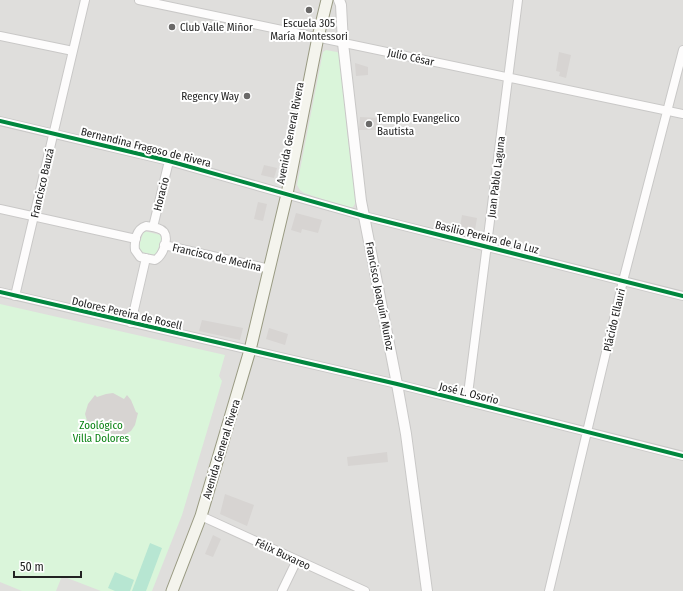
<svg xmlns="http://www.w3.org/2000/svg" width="683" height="591" viewBox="0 0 683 591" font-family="'Fira Sans Condensed',sans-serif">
	<rect width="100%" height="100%" fill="#f0eeeb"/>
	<path fill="#dfdedc" d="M0,0h683v591h-683z"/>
	<path fill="#daf5da" d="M326,50l11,2 3,2 7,77 9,71 -3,5 -3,1 -46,-15 -4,-3 -3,-5 26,-133z
		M144,231l17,4 1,2 -6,18h-2l-13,-3 -3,-4z
		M0,304l225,51 -6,21 3,5 -40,134 -30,76h-51l-39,-15 -6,15h-34l-22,-9z"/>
	<path fill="#b7e6d2" d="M150,543l12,5 -16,43h-14z
		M115,572l19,8 -4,11h-15l-7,-3z"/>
	<path fill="#d7d4d2" d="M559,52l12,3 -5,23 -7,-2 1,-4 -4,-1z
		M355,63l13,4v8l-12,1z
		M360,117l18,1v12h-19z
		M264,165l13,3 -3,10 -13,-3z
		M258,202l9,2 -4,17 -9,-2z
		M296,213l26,7 -4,13 -16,-4 -1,4 -10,-3z
		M462,215l15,3 -2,12 -15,-3z
		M202,320l41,8 -3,12 -41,-9z
		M269,328l19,6 -3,11 -19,-6z
		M113,393l11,6 3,-4 4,5 5,12 2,1 -3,12 -4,6 -14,8 -2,-5 -12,-1 -13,-10 -2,1 -3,-10 3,-10 7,-9 2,2 9,-3z
		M387,452l1,10 -40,4 -1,-9z
		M225,494l29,11 -7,21 -27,-12z
		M213,535l8,4 -8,18 -8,-3z"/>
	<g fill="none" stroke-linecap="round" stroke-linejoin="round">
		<defs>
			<path id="minor" d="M139,0l544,114
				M0,36l73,15
				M0,121l169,40 195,55 319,80
				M0,209l136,30
				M146,226c6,1 14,1 18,6 5,7 -1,24 -9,28l-15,-3 -5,-7c-1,-9 1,-21 11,-24z
				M153,227l16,-66
				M164,245l106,24
				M0,292l397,92 286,72
				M15,296l70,-296
				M131,323l15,-65
				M467,402l51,-402
				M201,516l164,75
				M282,591l15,-31
				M549,591l74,-310 60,-231"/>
			<path id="tertiary" d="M339,0l2,5 2,38 18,158 36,183 9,50 21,157"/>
			<path id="secondary" d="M172,591l29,-75 49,-166 37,-156 31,-157 9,-37"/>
		</defs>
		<use href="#minor" stroke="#c9c8c7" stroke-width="10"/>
		<use href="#tertiary" stroke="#c9c8c7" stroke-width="12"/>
		<use href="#secondary" stroke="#999a82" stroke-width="13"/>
		<use href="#minor" stroke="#fdfcfc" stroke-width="8"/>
		<use href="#tertiary" stroke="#fdfcfc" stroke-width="10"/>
		<use href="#secondary" stroke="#f4f4ed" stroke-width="11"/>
		<defs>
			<path id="cycleway" d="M0,121l169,40 195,55 319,80
				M0,292l397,92 286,72"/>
		</defs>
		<use href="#cycleway" stroke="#fff" stroke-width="6"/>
		<use href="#cycleway" stroke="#00873e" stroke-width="4"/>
	</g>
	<g fill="#6a6968" stroke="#fff" stroke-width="1.5">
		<circle cx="309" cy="10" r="4"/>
		<circle cx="172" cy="27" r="4"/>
		<circle cx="247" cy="96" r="4"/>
		<circle cx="369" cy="124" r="4"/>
	</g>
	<g text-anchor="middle" stroke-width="4" stroke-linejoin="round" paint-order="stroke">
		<g font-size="11" fill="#222" stroke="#fff" text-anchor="start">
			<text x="309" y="27" text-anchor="middle">Escuela 305<tspan x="309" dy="13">María Montessori</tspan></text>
			<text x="180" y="31">Club Valle Miñor</text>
			<text x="239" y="100" text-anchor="end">Regency Way</text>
			<text x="377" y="122">Templo Evangelico<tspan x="377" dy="13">Bautista</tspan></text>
		</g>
		<g font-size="11" fill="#222" stroke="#fff">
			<text transform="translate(411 57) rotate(12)" y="4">Julio César</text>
			<text transform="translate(290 133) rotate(-79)" y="4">Avenida General Rivera</text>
			<text transform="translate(146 147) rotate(14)" y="4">Bernandina Fragoso de Rivera</text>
			<text transform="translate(496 177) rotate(-83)" y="4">Juan Pablo Laguna</text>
			<text transform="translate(42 183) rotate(-77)" y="4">Francisco Bauzá</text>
			<text transform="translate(161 194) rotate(-76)" y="4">Horacio</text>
			<text transform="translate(487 237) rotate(14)" y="4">Basilio Pereira de la Luz</text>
			<text transform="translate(217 257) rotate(13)" y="4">Francisco de Medina</text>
			<text transform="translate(380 296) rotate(79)" y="4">Francisco Joaquín Muñoz</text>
			<text transform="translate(127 313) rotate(13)" y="4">Dolores Pereira de Rosell</text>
			<text transform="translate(614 320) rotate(-77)" y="4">Plácido Ellauri</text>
			<text transform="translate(469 393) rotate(14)" y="4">José L. Osorio</text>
			<text transform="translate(221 449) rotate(-73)" y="4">Avenida General Rivera</text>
			<text transform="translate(283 554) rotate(25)" y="4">Félix Buxareo</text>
		</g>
		<g font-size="11" fill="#0c8416" stroke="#fff">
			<text x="101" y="429">Zoológico<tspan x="101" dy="13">Villa Dolores</tspan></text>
		</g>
	</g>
	<path d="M14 571v6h67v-6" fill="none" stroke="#222222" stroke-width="2"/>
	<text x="20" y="571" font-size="12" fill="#222222" stroke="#ffffff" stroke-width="3" paint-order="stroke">50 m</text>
</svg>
